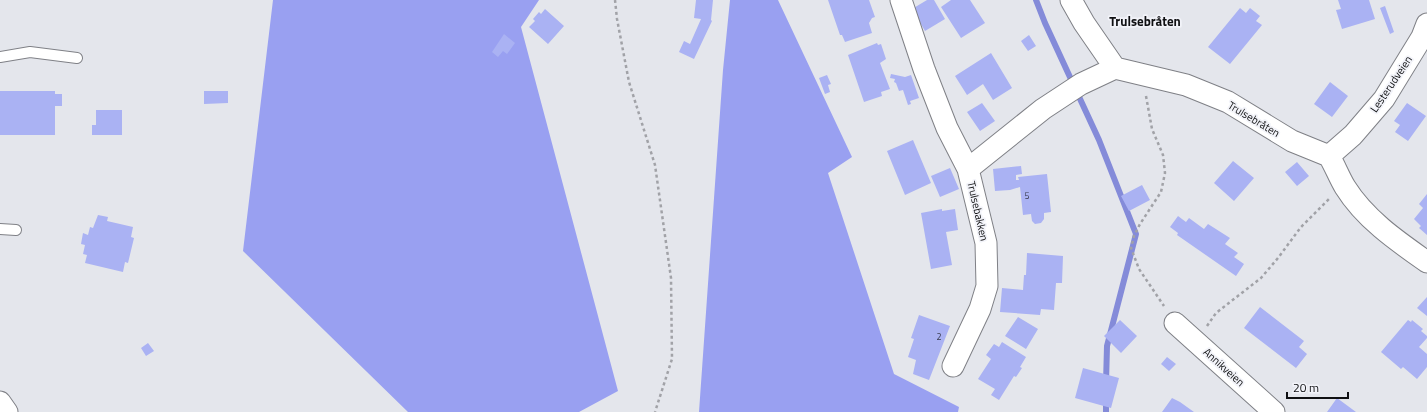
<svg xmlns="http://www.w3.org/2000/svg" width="1427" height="412" viewBox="0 0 1427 412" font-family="'Titillium Web',sans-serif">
	<rect width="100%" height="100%" fill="#e4e6ec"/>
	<path fill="#99a0f1" d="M273,0h266l-18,27 97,364 -39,21h-171l-165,-161z
		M730,0h48l74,157 -24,16 66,201 65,33 -1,5h-259l24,-342z"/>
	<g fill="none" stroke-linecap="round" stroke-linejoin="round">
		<path stroke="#848bd9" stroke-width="6" d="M1036,0l9,23 54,117 37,94 -29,112 -1,37
			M1106,412v-12"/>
	</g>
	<path fill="#aab2f3" d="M696,0h17l-2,20 1,1 -18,38 -15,-7 5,-11 6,3 11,-25 -7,-1z
		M828,0h41l6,17 -3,1 -3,5 3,10 -27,9 -3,-7h-2z
		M927,0h7l11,19 -20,12 -13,-22z
		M951,0h19l15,23 -24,15 -20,-31z
		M1338,0h31l6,19 -33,10 -6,-19 5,-1z
		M1385,6l9,26 -4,2 -10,-26z
		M1240,8l6,5 4,-5 10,8 -4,5 6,4 -32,39 -22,-17z
		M545,9l19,17 -16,18 -19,-17 6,-6 -2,-2 6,-7 2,2z
		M504,34l11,9 -8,11 -4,-3 -5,6 -6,-5z
		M1029,35l7,11 -8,5 -7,-10z
		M877,43l1,2 3,-1 5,15 -6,4 10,26 -9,3 1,4 -18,6 -16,-47z
		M991,53l21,35 -19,12 -10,-16 -16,11 -12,-19z
		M891,74l14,3 6,-2 8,23 -9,3 1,3 -3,1 -5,-15 -4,1 -3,-8 -2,-1 1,-3 -5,-1z
		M827,75l4,9 -3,1 2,7 -5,2 -6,-16z
		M1330,82l18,14 -16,21 -18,-13z
		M0,91h55v3h7v12h-7v29h-55z
		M204,91h24v12l-24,1z
		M982,103l13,18 -15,10 -13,-19z
		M1407,103l19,13 -18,25 -13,-9 5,-7 -6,-4z
		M96,110h26v25h-30v-10h4z
		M913,140l18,43 -26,12 -18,-44z
		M1233,161l21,17 -20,23 -20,-18z
		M1297,162l12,14 -12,10 -12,-14z
		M1021,166l1,8 -6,1v5h3l-1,-3 29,-3 4,38 -7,1v6l-3,4 -6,1 -3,-3 -1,-7 -8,1 -3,-28 -10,3 -15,1 -2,-22z
		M950,168l9,21 -19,8 -9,-21z
		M1142,185l8,15 -21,11 -8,-15z
		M1427,194v41l-8,-7 2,-2 -7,-7 9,-11 -4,-4z
		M942,209v2l13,-2 3,21 -12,2 6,33 -21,4 -10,-56z
		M98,215l10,2 -1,4 26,6 -2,10 3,1 -6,25 -3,-1 -2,10 -38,-9 2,-8 -4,-1 2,-9 -4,-1 2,-11 5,2 2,-8 3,1z
		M1178,216l8,6 3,-4 15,11 4,-5 22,14 -5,6 13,9 -4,4 10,7 -8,12 -59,-41 1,-2 -8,-6z
		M1027,253l36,3 -1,27h-6l-2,27 -13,-1 -1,6 -40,-3 2,-24 21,2 1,-15h2z
		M1427,297v19l-10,-8z
		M1260,307l44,34 -5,6 8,7 -11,14 -52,-40z
		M919,315l31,11 -21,54 -16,-6 3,-14 -8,-3 6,-18 -3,-1z
		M1018,317l20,12 -12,20 -21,-13z
		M1120,320l17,16 -16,17 -17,-17z
		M1408,320l3,2 1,-2 11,9 -2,2 6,5v2l-8,9 8,7v13l-10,12 -14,-12 -2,2 -20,-17z
		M1002,342l24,15 -6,10 2,1 -6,9 -2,-1 -15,24 -8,-5 4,-6 -17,-10 13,-20 -5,-4 8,-11 5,3z
		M148,343l6,8 -8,5 -5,-8z
		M1167,357l9,7 -7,7 -8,-7z
		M1083,368l36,10 -8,30 -36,-10z
		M1172,398l8,4 14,10h-32z
		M1337,398l19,14h-29z"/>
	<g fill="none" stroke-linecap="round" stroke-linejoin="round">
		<defs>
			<path id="service" d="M0,57l30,-5 47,6
				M0,229l16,1"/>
			<path id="minor" d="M901,0l23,69 23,59 21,41 18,74 1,43 -7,23 -27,57
				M1071,0l13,23 31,45 71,17 42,17 64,39 37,15c6,10 10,21 16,31 20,32 52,54 82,75
				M1329,156l24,-21 31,-36 38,-62 5,-13
				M968,169l75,-60 38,-25 34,-16
				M1175,323l99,89
				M0,402l7,10"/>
		</defs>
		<use href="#service" stroke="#7f8086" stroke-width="12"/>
		<use href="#minor" stroke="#7f8086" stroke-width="23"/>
		<path stroke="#a1a2a7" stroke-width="2.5" stroke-dasharray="3 3" stroke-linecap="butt" d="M615,0l2,19 12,63 26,83 16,113 1,81 -17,53
			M1146,96l6,33 11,26 2,18 -4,19 -21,32 -6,12 -3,12 8,21 25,37
			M1207,326l9,-13 45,-35 17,-20 23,-31 28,-28"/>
		<use href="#service" stroke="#fff" stroke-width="10"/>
		<use href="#minor" stroke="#fff" stroke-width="21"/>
	</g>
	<g text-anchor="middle" stroke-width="3.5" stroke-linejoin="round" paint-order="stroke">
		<g font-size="9" fill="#36384a">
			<text x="1027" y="199">5</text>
			<text x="939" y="340">2</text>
		</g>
		<g font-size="11" fill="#0f1012" stroke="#f2f3f9">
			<text transform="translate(1391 84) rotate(-56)" y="4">Lesterudveien</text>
			<text transform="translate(1254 119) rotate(31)" y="4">Trulsebråten</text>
			<text transform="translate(978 211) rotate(77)" y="4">Trulsebakken</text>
			<text transform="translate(1224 367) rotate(42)" y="4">Annikveien</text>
		</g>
		<g font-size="13" font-weight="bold" fill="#0f1012" stroke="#f2f3f9">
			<text x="1145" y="26">Trulsebråten</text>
		</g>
	</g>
	<path d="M1287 392v6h61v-6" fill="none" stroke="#0f1012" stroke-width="2"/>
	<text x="1293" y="392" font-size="12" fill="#0f1012" stroke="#f2f3f9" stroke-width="3" paint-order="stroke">20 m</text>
</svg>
